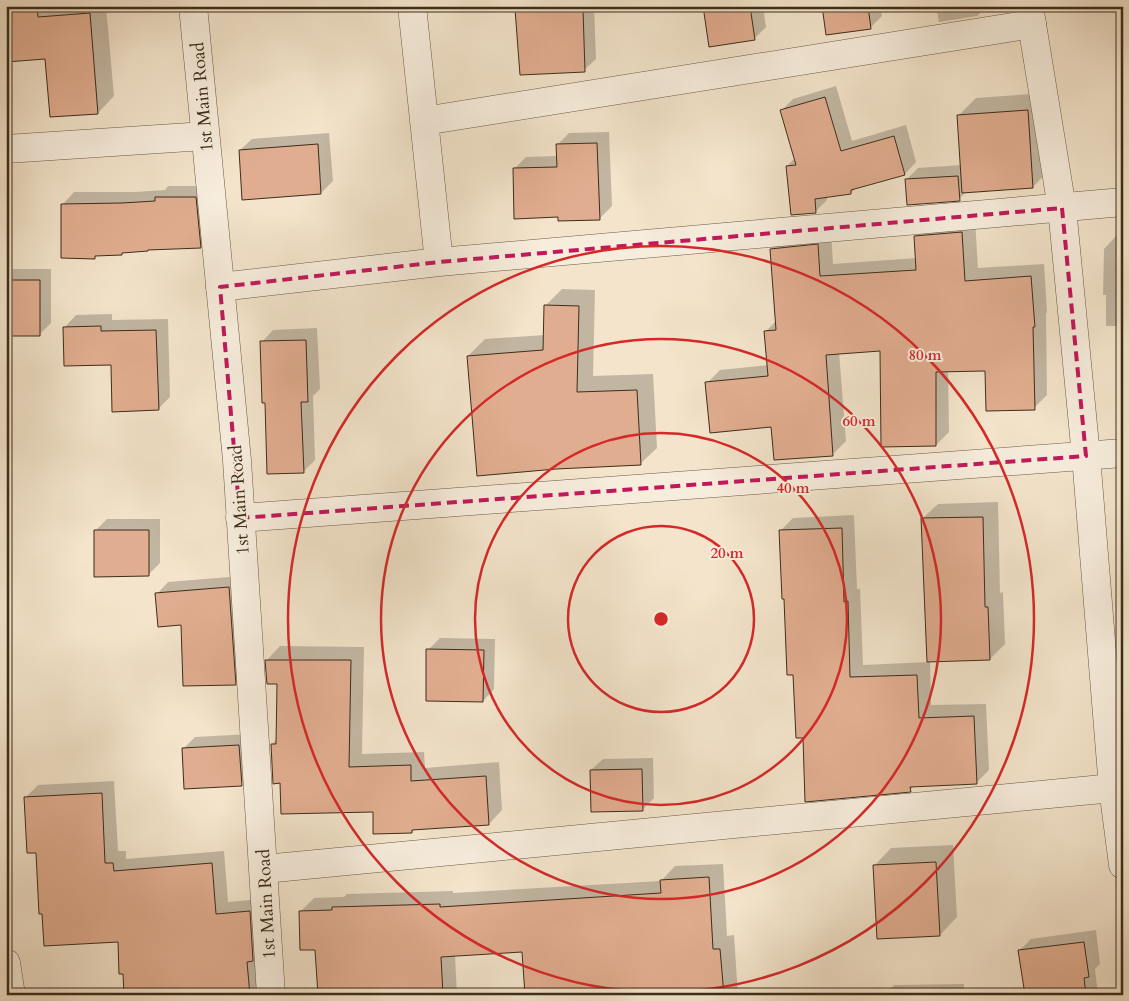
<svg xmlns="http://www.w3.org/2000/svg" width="1129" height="1001" viewBox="0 0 1129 1001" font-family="Cardo,serif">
	<rect width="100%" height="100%" fill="#f3e4cb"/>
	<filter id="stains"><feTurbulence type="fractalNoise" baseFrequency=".004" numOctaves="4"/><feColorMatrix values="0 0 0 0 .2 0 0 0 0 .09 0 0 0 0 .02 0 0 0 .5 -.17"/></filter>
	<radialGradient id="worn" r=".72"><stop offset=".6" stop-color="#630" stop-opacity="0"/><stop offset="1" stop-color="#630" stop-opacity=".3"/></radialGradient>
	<path fill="#0003" d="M6,6h100l8,90 -16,17 -52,-55z
		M516,6h78l2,53 -12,11 -63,3z
		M704,6h59l3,21 -12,12z
		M823,6h58l1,10 -12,12z
		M936,6h51l-10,10 -38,6z
		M836,86l16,55 54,-16 10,37 -11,12 -48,13 -6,6 -24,3v4l-12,12 -28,-46 8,-8 -14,-47 12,-12z
		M1045,93l5,76 -17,18 -66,4 -8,8 -53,-19 12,-12 44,-3 -4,-49 18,-18z
		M609,132l3,74 -12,12 -41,-2 -45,-47 12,-12 31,-1v-11l12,-12z
		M329,133l4,48 -12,12 -81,-43 12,-11z
		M168,186h39l5,49 -12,12 -51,1 -52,6 -3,3 -31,-53 11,-12h61l30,-2z
		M975,219l3,49 66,-4 3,48 -1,2 1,81 -13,13 -48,-38h-38l1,62 -13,13 -54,-96 -43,3 7,89 -13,13 -61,-28 -65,-43 13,-13 48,-5 -2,-34 10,-10 -5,-72 13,-13 47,-4 2,32 84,-6 -2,-21 13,-14z
		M1118,234h5v92h-17v-31h-3l1,-46z
		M6,269h45v54l-12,12h-33z
		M562,289l33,1 -2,86 60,-2 4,74 -17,16 -172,-108 17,-17 60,-4v-29z
		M112,314v6l56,-1 2,78 -12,12 -46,-46 -47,-36 11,-12z
		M317,328l3,61 -7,7 2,64 -12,12 -37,-70 -4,-60 11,-12z
		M998,502l2,91 3,-1 2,52 -15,15 -60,2 1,44 55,-1 3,66 -13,13 -61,2 -5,5 -106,-54 -19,-139 -5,-66 13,-13 61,-3 3,74h3l3,76 65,-3 -6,-143 16,-15z
		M107,519h53v44l-11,11 -54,-43z
		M241,576l6,96 -12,12 -78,-90 11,-12z
		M440,638l55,1 -1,50 -11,12 -55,-51z
		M280,646l84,1 -2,107 62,-2 1,16 74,-6 3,48 -13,14 -75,5 -2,3 -38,-21 -92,-29 -10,-38 5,-5 1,-56 -11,-23z
		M251,734l2,39 -12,11 -58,-35 12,-12z
		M653,758l1,40 -11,11 -52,-39 12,-11z
		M114,781l4,70h8v8l98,-8 4,51 34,-3 1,96h-138v-22l-5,-32 -83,-89 -12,-54 13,-13z
		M953,845l4,72 -17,18 -66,-69 17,-18z
		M723,864l4,72 7,-1 4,60h-211l-3,-44 -69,4 2,40h-138l-3,-47 -16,-36 14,-14 30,-1 3,-3 106,-3v2l208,-12 14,-15z
		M1096,930l4,34 -5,5 3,26h-72l-7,-44 12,-12z
		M964,984v11h-79l9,-10z
		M823,992v3h-56v-1z"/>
	<path fill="#e1ad90" stroke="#3d2d1a" d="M6,6h31l1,11 52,-4 8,101 -48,3 -5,-58 -39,3z
		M548,6v5l35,-2 2,63 -65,3 -5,-66z
		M703,6h47l5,34 -46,7z
		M822,6h46l3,23 -45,6z
		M825,97l16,54 53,-15 11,39 -54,15v4l-36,5 1,14 -25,2 -5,-49 10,-1 -16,-55z
		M1028,110l5,78 -71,5 -5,-78z
		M597,143l3,77 -42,1v-4l-44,2 -1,-51 44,-1 -1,-23z
		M318,144l3,50 -79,6 -3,-50z
		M958,176l2,25 -53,4 -2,-26z
		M155,197h41l5,51 -53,2v1l-26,2v2l-27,1v3l-34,-1v-54l61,-1 33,-2z
		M962,232l3,49 66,-5 4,51h-2l2,83 -49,1 -1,-40 -49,1v74l-55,1 -1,-96 -54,4 7,101 -59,4 -3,-33 -61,6 -5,-51 63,-6 -4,-45 12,-1 -6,-81 48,-5 2,32 96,-6 -2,-34z
		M6,280h34v56h-34z
		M544,305l35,1 -2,86 60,-2 4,75 -85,4 -79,7 -10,-120 76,-6z
		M101,326v5l55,-1 3,80 -47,2 -1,-47 -47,1 -1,-39z
		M306,340l2,62h-7l3,71 -37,1 -2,-71h-3l-2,-62z
		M983,517l2,90h3l2,53 -63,2 -6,-144z
		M842,528l2,74 4,-1 2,76 67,-2 2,43 55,-2 3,68 -67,3 1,5 -106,10 -2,-64h-7l-3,-63h-6l-3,-76h-2l-3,-69z
		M94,530h55v46l-55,1z
		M229,587l7,98 -53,1 -2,-61 -23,2 -3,-34z
		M426,649l58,1 -1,52 -57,-1z
		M265,660h86l-2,107 62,-2v16l75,-5 3,49 -77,5v3l-39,1v-22l-92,2 -1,-31 -7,1 -2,-40h5l1,-60h-10z
		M239,745l3,41 -58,3 -2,-41z
		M642,769l1,42 -52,1 -1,-42z
		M102,793l3,70h8l1,8 98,-8 4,51 34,-3 3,50 -6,1 3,33h-126l-1,-21h-4l-1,-32 -74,4 -2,-32h-3l-3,-61h-9l-3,-56z
		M936,862l4,74 -63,3 -4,-74z
		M709,877l4,72h7l4,46h-199l-3,-43 -81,5 2,38h-125l-3,-45h-15l-1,-39 33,-1v-3l108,-3v3l221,-14 -1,-13z
		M1084,942l5,35 -5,1 2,17h-61l-7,-45z"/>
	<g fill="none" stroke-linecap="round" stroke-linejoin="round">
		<defs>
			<path id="minor" d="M412,6l27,256
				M424,121l608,-97
				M6,149l199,-13
				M220,287l219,-25 684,-60
				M240,518l883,-65
				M264,869l849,-81
				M6,963l5,32"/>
			<path id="tertiary" d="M193,6l44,454 34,535
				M1029,6l33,202 24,248 27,332 10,77"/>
		</defs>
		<use href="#minor" stroke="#6a5b46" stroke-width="29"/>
		<use href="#tertiary" stroke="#6a5b46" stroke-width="29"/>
		<use href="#minor" stroke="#f7eddd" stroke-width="28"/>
		<use href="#tertiary" stroke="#f7eddd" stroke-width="28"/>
	</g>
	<path fill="none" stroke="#c2185b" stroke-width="4" stroke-dasharray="10 6" stroke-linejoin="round" d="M1062,208l24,248 -846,62 -20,-231 219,-25z"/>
	<g fill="none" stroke="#d62828" stroke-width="2.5">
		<circle cx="661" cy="619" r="93"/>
		<circle cx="661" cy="619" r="186"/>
		<circle cx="661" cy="619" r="280"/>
		<circle cx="661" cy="619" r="373"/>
	</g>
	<g text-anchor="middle" stroke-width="4" stroke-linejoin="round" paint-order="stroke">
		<g font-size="18" fill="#3d2d1a" stroke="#f7eddd">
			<text transform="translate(202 97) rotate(-95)" y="6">1st Main Road</text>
			<text transform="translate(239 500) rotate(-94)" y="6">1st Main Road</text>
			<text transform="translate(266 904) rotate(-93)" y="6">1st Main Road</text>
		</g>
	</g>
	<circle cx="661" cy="619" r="8" fill="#d62828" stroke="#f7eddd" stroke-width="2.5"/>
	<g font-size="15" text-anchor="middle" font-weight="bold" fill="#d62828" stroke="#f7eddd" stroke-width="4" stroke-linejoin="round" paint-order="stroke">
		<text x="925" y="360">80 m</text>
		<text x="859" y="426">60 m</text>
		<text x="793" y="493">40 m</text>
		<text x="727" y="558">20 m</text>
	</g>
	<rect width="1129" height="1001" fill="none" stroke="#f3e4cb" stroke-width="25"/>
	<rect x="8" y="8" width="1114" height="986" fill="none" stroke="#3d2d1a" stroke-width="2.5"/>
	<rect x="12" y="12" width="1104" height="976" fill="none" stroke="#3d2d1a"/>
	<rect width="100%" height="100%" filter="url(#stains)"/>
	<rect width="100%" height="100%" fill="url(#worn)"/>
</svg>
